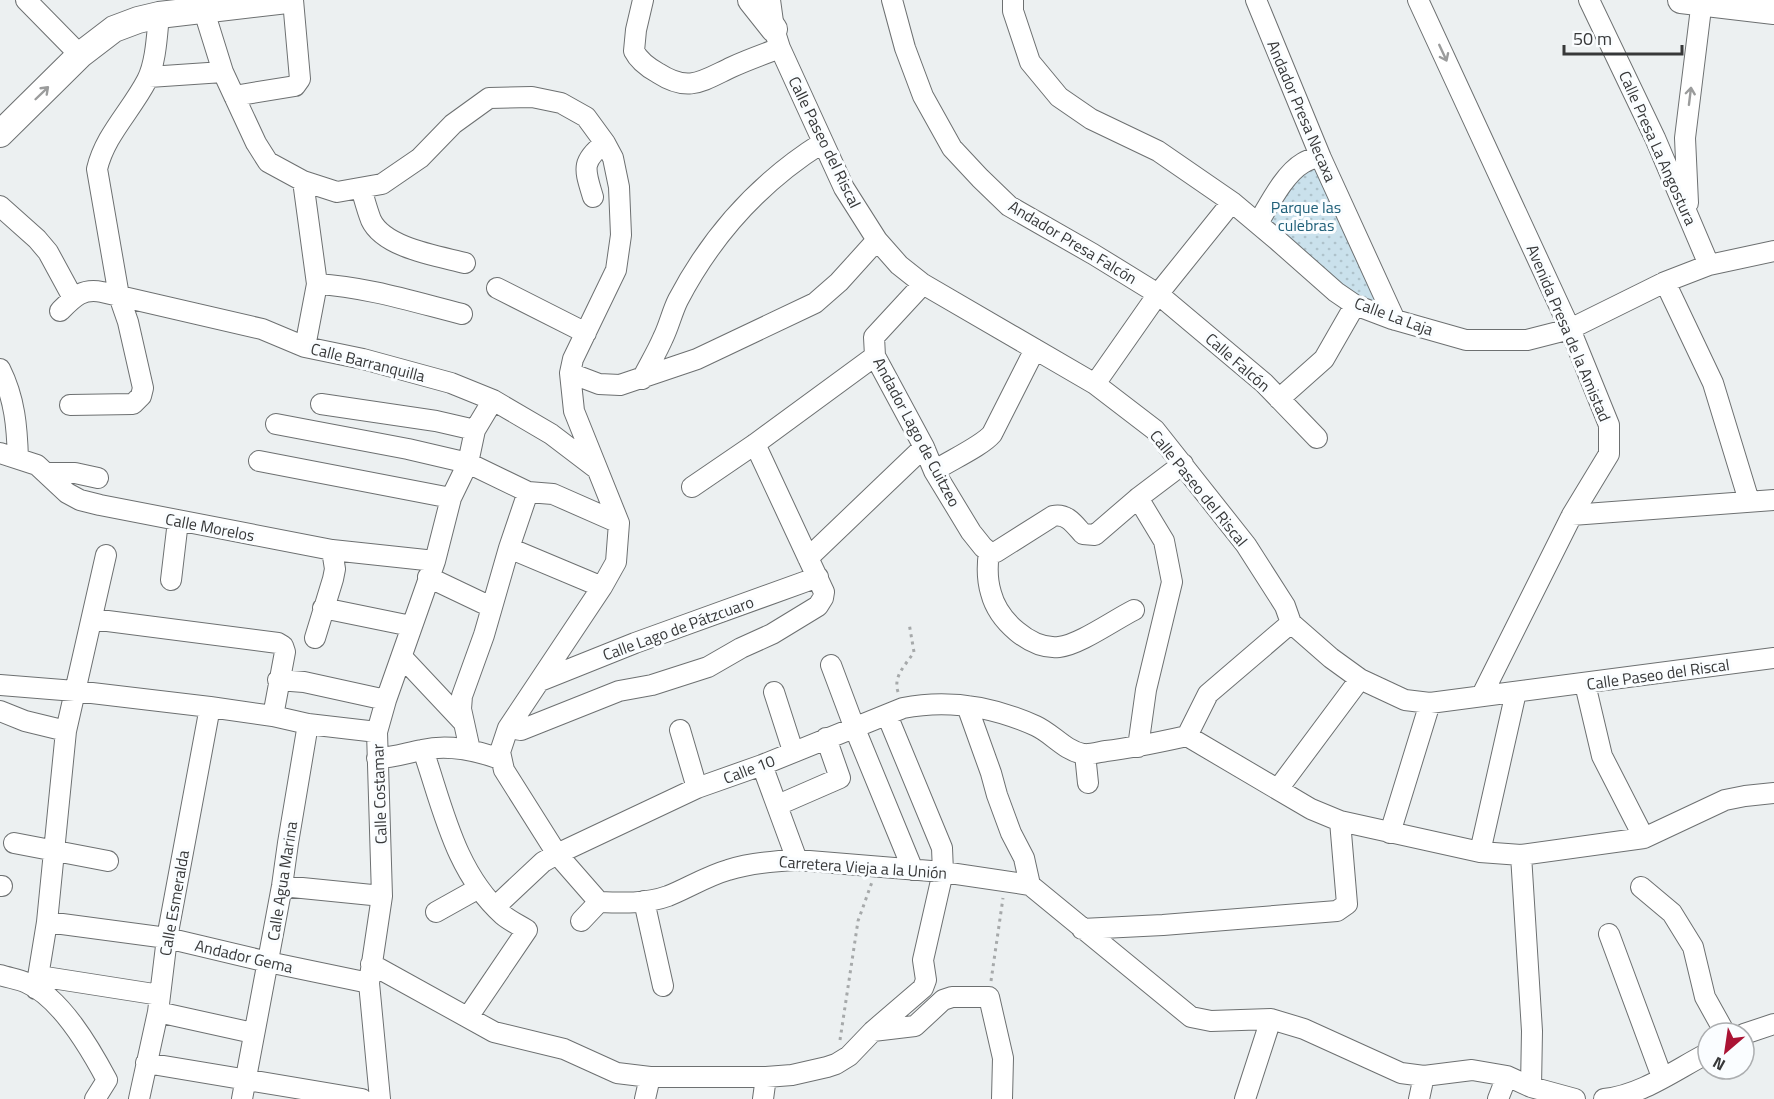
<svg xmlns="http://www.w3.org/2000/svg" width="1774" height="1099" viewBox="0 0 1774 1099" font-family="'Titillium Web',sans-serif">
	<defs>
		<pattern id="park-dots" width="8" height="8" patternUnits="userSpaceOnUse" patternTransform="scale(1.5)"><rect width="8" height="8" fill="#cae1ec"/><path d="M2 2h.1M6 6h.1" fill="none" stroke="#aec2cb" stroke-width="1.8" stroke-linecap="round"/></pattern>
	</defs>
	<rect width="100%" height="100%" fill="#ecf0f1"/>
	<path fill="url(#park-dots)" d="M1320,156l72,163 -37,-14 -97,-82 18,-31z"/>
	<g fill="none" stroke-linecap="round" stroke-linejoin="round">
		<defs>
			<path id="minor" d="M26,0l54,55
				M643,0l-7,30 -2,21c5,10 15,17 24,22 31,20 44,8 74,-6 15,-7 32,-13 48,-19
				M770,0l4,29 6,19 64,140 33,52 22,25 24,19 172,100 60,46 91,115 39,61 6,17 40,35 29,21 45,21 25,3 344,-45
				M892,0l13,48 18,48 29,52 28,30 29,28 84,48 65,40 106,89 53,55
				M1013,0v11l17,51 29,35 32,22 67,32 74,51 44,37 60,53 19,13 37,14 74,21h61l43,-11 95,-47 44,-17 65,-14
				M1256,0l65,158 74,162
				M1418,0l152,329 39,96v29l-37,61 -90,180
				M1589,0l66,138 54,127
				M204,11l19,61 33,71 12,19 35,19 34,11 45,-8 38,-26 33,-34 36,-26 43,-1 29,6 25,14 19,26 8,15 6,29 2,48 -5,35 -43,89 -3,14 4,38 45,112 -3,39 -14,25 -94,141 -8,24 4,18 53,84 42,48c23,1 47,2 69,-6 20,-8 39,-20 60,-26 22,-7 46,-9 69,-10l146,12 87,13 161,132 20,4 60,-2 33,10 97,44 23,3 48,-6 35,6 24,11 44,12
				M149,77l74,-5
				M234,96l61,-10 5,-7 -7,-79
				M303,181l14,103 -12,63
				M361,188c3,10 6,22 10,32 13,28 67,36 94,43
				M593,197c-8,-27 -13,-35 12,-54
				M1688,203l-3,-65 17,-138
				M0,206l37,33 11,13 25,46
				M1258,223c11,-18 26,-49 45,-60 5,-3 11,-5 17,-7
				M1665,282l48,101 36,118
				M317,284c50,3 97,18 145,30
				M923,284l-49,53 1,19 49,91 10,24 37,61 12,15 6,5
				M497,288l89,45
				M60,311c14,-14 22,-23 42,-19l160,37 43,18 58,12 88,24 42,17 58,34 46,35
				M0,369c15,30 17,58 18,90
				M570,373l29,11 21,1 77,-26 118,-56 24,-21 38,-42
				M642,379c7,-14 15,-27 21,-41 6,-12 9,-26 15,-38 34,-65 82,-118 144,-157
				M1095,384l63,-90 74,-92
				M1279,399l45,-40 31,-54
				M321,404l115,17 39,9
				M70,405l63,-1 8,-8 2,-8 -15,-66 -9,-26 -22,-127c8,-34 34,-58 50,-89 9,-17 10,-46 12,-65
				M276,424l132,25 60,14 60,29 25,2 66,29
				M0,453l37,12 30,28 13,7 20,5 232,45 103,11
				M259,461l192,37
				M934,471c15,-10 48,-25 58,-37l43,-85
				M48,473h27l23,5
				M692,487l63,-43 120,-88
				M1138,498l26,43 8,41 -26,108 -8,57
				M1572,515l202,-15
				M509,548l93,39
				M989,552h7l57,-36c14,-3 21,8 30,18l12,1 43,-37 45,-34
				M989,552c-2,14 -2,28 2,41 7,27 39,57 68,54 20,-2 55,-27 75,-37
				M808,558l116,-111
				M428,577l63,30
				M171,580l7,-59
				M323,608l88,18
				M92,619l186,24 5,3 2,6 -12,64
				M315,638l18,-59 2,-10 -3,-19
				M402,657l62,66
				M831,665l24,64 58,141
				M278,680l26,2 82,18
				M540,681l95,-38 183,-66
				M1585,684l17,72 42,82
				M0,685l75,6 135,16 63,9 35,8 69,8
				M774,692l19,59
				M967,706l24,67 6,22 14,38 13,25 6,27
				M0,711l25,10 41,10
				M508,728l13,2 98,-39 33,-6 56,-18 33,-19 31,-14 46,-28 5,-8 1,-6 -69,-148
				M680,730l17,58
				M1187,736l21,-42 83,-71
				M423,750c20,58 32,122 80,165 7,6 16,10 24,15l-59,87
				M470,750l-9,-41 1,-13 22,-61 25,-87 19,-56
				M1085,754l3,29
				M377,758c16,0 29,-5 45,-8 27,-6 53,0 78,9
				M762,765l35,95
				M1278,789l82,-110
				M778,805l62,-27 -14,-40
				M1390,833l40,-130
				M14,843l94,18
				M1480,852l36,-160
				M1521,855l11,176 -1,56
				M0,886h2
				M282,886l100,10
				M1641,887l31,26 21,34 12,50 20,36
				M644,901l19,85
				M495,907l48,-45 14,-8 140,-66 65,-23 141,-57c45,-9 91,-1 133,18 17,8 28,24 47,28 7,1 16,-2 23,-3 27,-3 54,-9 81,-15l124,73 29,12 140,31 41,3 123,-17 81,-38 20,-4 29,-3
				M436,912l43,-24
				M581,921l18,-19
				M47,922l120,16 101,24 101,21
				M1082,929l81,-4 174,-14 10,-7 -7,-83
				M1609,934l53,143
				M371,964l123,68 70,17 53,24 33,4h116l26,-2 35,-8 9,-3 13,-8 24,-25 50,-43 3,-8 -3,-20 20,-88 -1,-24 -55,-133
				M0,975c9,3 19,4 27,8 34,15 63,65 80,97l-12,19
				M39,976l121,19
				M36,989l11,-67 19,-191 40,-176
				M158,1012l95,21
				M873,1031l42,-5 28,-26 9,-3h37l14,61 -1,41
				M1744,1034l30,-10
				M146,1063l216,36
				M139,1099l19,-87 9,-74 43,-231
				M242,1099l40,-213 6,-43 20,-119
				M380,1099l-11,-116 13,-87 -5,-164 9,-32 49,-139 16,-63 17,-35 7,-33 18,-30
				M645,1099l5,-22
				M763,1099l3,-22
				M1245,1099l26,-80
				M1419,1099l5,-23
				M1498,1099l9,-23
				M1604,1099c38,-4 71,-29 104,-46"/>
			<path id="major" d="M751,0l23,29
				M1681,0l93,11
				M0,134l80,-79 34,-26 24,-9 21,-5 128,-15"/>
		</defs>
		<use href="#minor" stroke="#6d7071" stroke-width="22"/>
		<use href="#major" stroke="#6d7071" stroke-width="28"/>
		<path stroke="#a6a9aa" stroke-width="3" stroke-dasharray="3 4.5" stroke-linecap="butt" d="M898,692c-5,-16 7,-26 16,-40l-5,-29
			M991,981l12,-83
			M840,1040l18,-119 14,-39"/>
		<use href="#minor" stroke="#fff" stroke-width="20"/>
		<use href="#major" stroke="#fff" stroke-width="26"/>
	</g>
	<defs><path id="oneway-shaft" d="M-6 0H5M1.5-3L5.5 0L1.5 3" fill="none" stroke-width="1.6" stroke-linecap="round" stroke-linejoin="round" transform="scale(1.5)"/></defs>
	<g stroke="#9b9c9c">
		<use href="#oneway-shaft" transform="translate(1443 53) rotate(65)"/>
		<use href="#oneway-shaft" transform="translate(42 93) rotate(-44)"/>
		<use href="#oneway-shaft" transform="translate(1690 96) rotate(-83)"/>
	</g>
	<g text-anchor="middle" stroke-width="6" stroke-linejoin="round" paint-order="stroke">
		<g font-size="16" fill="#373839" stroke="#fafdff">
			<text transform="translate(1302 111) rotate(67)" y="6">Andador Presa Necaxa</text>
			<text transform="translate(825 142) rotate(64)" y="6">Calle Paseo del Riscal</text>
			<text transform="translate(1658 148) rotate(66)" y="6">Calle Presa La Angostura</text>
			<text transform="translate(1073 242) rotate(31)" y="6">Andador Presa Falcón</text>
			<text transform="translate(1394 316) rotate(20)" y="6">Calle La Laja</text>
			<text transform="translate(1569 333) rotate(67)" y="6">Avenida Presa de la Amistad</text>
			<text transform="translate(368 362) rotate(14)" y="6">Calle Barranquilla</text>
			<text transform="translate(1238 362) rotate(41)" y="6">Calle Falcón</text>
			<text transform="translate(917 432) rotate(62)" y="6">Andador Lago de Cuitzeo</text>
			<text transform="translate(1199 488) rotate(51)" y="6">Calle Paseo del Riscal</text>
			<text transform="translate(210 527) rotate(11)" y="6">Calle Morelos</text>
			<text transform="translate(678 628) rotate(-20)" y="6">Calle Lago de Pátzcuaro</text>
			<text transform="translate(1658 674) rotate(-8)" y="6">Calle Paseo del Riscal</text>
			<text transform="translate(749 769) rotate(-21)" y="6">Calle 10</text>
			<text transform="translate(379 794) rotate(-92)" y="6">Calle Costamar</text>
			<text transform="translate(863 867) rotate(4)" y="6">Carretera Vieja a la Unión</text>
			<text transform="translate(282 881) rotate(-81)" y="6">Calle Agua Marina</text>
			<text transform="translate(174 903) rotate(-80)" y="6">Calle Esmeralda</text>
			<text transform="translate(244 956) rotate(13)" y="6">Andador Gema</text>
		</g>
		<g font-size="16" fill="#1e5f78" stroke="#fafdff">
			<text x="1306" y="213">Parque las<tspan x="1306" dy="18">culebras</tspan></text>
		</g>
	</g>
	<g transform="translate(1726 1051) rotate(209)"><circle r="28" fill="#fafdff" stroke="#acaeb0" stroke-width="1.5"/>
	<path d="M0-4.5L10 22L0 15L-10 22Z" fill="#aa1334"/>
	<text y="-9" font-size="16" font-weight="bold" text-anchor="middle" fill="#373839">N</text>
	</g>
	<path d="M1564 45v9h118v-9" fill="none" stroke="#373839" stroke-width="3"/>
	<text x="1573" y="45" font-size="18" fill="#373839" stroke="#fafdff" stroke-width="4.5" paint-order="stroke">50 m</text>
</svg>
